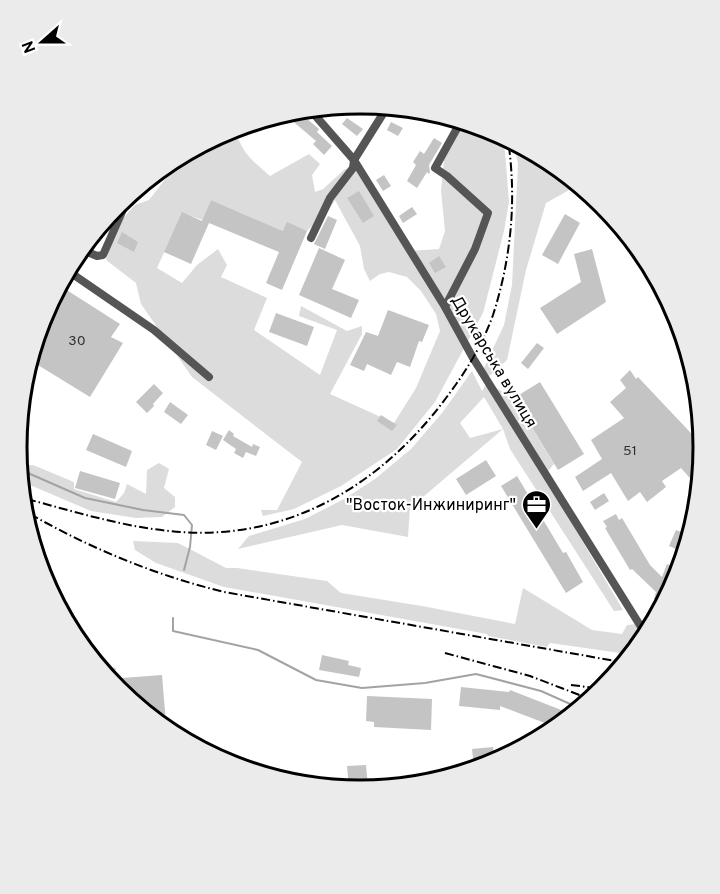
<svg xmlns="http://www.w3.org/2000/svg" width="720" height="894" viewBox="0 0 720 894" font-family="Overpass,sans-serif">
	<rect width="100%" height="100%" fill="#fff"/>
	<path fill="#dcdcdc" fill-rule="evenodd" d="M464,124l28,6 10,7 3,15 4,50 -5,29 -21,82 -48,89 -38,47 -56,37 -47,23 -31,7 -2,-6h16l25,-48 -110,-85 -51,-73 -5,-21 -30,-23 10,-34 19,-21 14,-5 28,-36 52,-34 6,-2c6,25 17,32 35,48l39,-22 11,10 -8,11 3,17 8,-3 22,-20h14l51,82 29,-2 6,-18 -4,-40 3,-31zM211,200l72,31h24l21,-20 7,-11 25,46 4,23 6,12 10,-7 9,-2 18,5 14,14 15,23 4,17 -24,57 -22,35 -64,-29 32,-60v-8l-15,5 -46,-25 -2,10 38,14 -17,45 -66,-45 13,-32 -46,-21 6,-12 -9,-16 -21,16 -15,18 -25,-15 25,-55 21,7z
		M514,145l65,43 -8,1 -25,14 -20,67 -19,90 -20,18 -4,-8 21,-45 8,-40 6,-121z
		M472,371l10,20 5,-8 27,15 40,66 -10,12 79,134 -9,1 -104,-162 -7,-20 -93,79 -2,29 -66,-12 -104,24 11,-13 56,-17 39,-20 31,-20 36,-30 31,-36zM484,397l19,32 -33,9 -10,-15z
		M159,463l10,6 -5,19 11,9v10l-13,10 -26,1 -45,-7 -68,-29 -3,-16 13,-1 41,17v7l42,13 8,-9 3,-9 19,10 1,-24z
		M133,541l45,2 48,25h11l90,13 14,12 81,13 93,18 8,-36 69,42 30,4 5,-9 11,-1 5,6 -16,24 -77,-11 -3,4 -59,-11 -1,-2 -263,-47 -68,-24 -21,-13z"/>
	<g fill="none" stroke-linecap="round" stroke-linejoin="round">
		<path stroke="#a3a3a3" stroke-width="2" d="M21,470l64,28 58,12 41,5 8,10 -2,22 -6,23
			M173,618v13l85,19 58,30 46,8 63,-5 51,-9 65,17 36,16"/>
	</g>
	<path fill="#c4c4c4" d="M307,114l-1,4 13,11 -2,3 15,14 -8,9 -11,-11 3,-3 -27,-23z
		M347,118l16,11 -6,7 -15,-12z
		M391,122l12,6 -5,8 -11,-6z
		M434,138l8,5 -13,22 1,7 -1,2 -2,-2 -10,16 -10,-7 9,-16 -3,-3 7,-11 4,3z
		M384,175l7,11 -8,5 -7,-11z
		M359,191l15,25 -11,7 -16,-25z
		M211,200l72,31 4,-9 20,9 -25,59 -16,-7 13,-31 -70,-29 -18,41 -27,-12 18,-40 20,9z
		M412,207l5,7 -14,9 -4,-7z
		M565,214l15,9 -22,41 -16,-9z
		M328,216l9,4 -12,29 -11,-5z
		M122,232l16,10 -4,10 -17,-9z
		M319,248l26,12 -13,29 27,11 -8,18 -52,-23z
		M592,249l14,53 -49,32 -17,-26 41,-26 -7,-28z
		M439,256l7,11 -11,6 -6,-10z
		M62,287l58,37 -9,13 12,6 -33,54 -57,-35 10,-47z
		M388,310l41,15 -7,17 -3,-1 -9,26 -13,-5 -6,13 -24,-11 -3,7 -14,-6 16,-33 12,4z
		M276,313l38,14 -7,19 -38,-14z
		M537,343l7,5 -16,21 -7,-6z
		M630,370l6,9 2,-2 66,70 -8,38 -15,-17 -19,13 4,6 -19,15 -7,-10 -12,9 -17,-28 -28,18 -8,-14 27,-18 -11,-19 33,-22 -14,-16 16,-14 -6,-8z
		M540,382l44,72 -26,16 -44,-72z
		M154,384l9,9 -10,11 1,2 -7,7 -11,-11z
		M170,402l18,13 -7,9 -17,-12z
		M381,415l16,10 -5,6 -15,-10z
		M229,430l5,4 -1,2 19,11 1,-3 7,3 -4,9 -10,-4 -3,6 -9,-5 2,-4 -13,-9z
		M212,431l11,5 -7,14 -10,-5z
		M93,434l39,17 -6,16 -40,-17z
		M486,460l10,16 -30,19 -10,-16z
		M80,471l40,12 -5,16 -40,-11z
		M517,476l46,77 3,-1 17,30 -17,11 -65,-107z
		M604,493l5,8 -14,9 -5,-8z
		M616,514l3,6 3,-2 28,47 12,12 5,-13 12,5 -2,10 -15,23 -8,-3 2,-7 -24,-23 -2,1 -25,-42 2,-1 -4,-6z
		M676,530l10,4 -3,18 -14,-6z
		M322,655l27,6 -1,4 13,3 -2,9 -40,-7z
		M97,659l19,10 -5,11z
		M162,675l4,48 -43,-29 -1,-16z
		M461,687l48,5 1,-2 59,23 -19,12 -50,-19v4l-41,-4z
		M367,696l65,3 -1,31 -57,-3v-5l-8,-1z
		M493,747l2,15 -21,6 -2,-19z
		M366,765l2,22 -19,1 -2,-22z"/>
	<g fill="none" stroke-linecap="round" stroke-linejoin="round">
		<path stroke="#555" stroke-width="8" d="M313,113l41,47 91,147 28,51 170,272
			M311,238l19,-40 23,-30 1,-8 32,-51
			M85,251l12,5 6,-1 26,-59
			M71,273l83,57 55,47
			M445,307l30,-58 13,-36 -41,-37 -12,-8 25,-45"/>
		<path stroke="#000" stroke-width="2" stroke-dasharray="9 3 1.5 3" stroke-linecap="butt" d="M27,499c67,18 135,40 205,32 89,-10 162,-63 214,-133 19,-25 36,-52 47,-83 18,-56 24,-115 15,-175
			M30,514c62,35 125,61 194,78l397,70
			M445,653l85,23 60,23
			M571,685l32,4"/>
	</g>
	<defs>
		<symbol id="office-pin" viewBox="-11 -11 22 30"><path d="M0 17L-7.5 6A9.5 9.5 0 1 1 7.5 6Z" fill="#000" stroke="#fff"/><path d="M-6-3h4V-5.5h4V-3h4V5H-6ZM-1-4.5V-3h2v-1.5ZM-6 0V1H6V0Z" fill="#fff"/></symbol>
	</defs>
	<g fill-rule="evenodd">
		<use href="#office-pin" x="520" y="488" width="33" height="45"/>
	</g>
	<g text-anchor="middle" stroke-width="4.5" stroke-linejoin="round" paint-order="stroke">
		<g font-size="14" fill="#313131">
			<text x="77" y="345">30</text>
			<text x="630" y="455">51</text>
		</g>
		<g font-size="16" fill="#000" stroke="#fff">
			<text transform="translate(495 361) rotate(59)" y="6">Друкарська вулиця</text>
		</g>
		<g font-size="16" fill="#000" stroke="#fff" text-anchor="end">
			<text x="516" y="510">"Восток-Инжиниринг"</text>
		</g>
	</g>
	<path d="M0 0H720V894H0ZM27 447a333 333 0 1 1 666 0a333 333 0 1 1-666 0Z" fill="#ebebeb" fill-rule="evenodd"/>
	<path fill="none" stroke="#000" stroke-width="3" d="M27 447a333 333 0 1 1 666 0a333 333 0 1 1-666 0Z"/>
	<g transform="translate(42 42) rotate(249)" stroke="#ffffff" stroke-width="4.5" paint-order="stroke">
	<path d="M0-4.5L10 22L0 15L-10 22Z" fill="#000000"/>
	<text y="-9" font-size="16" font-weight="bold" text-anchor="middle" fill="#000000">N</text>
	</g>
</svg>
